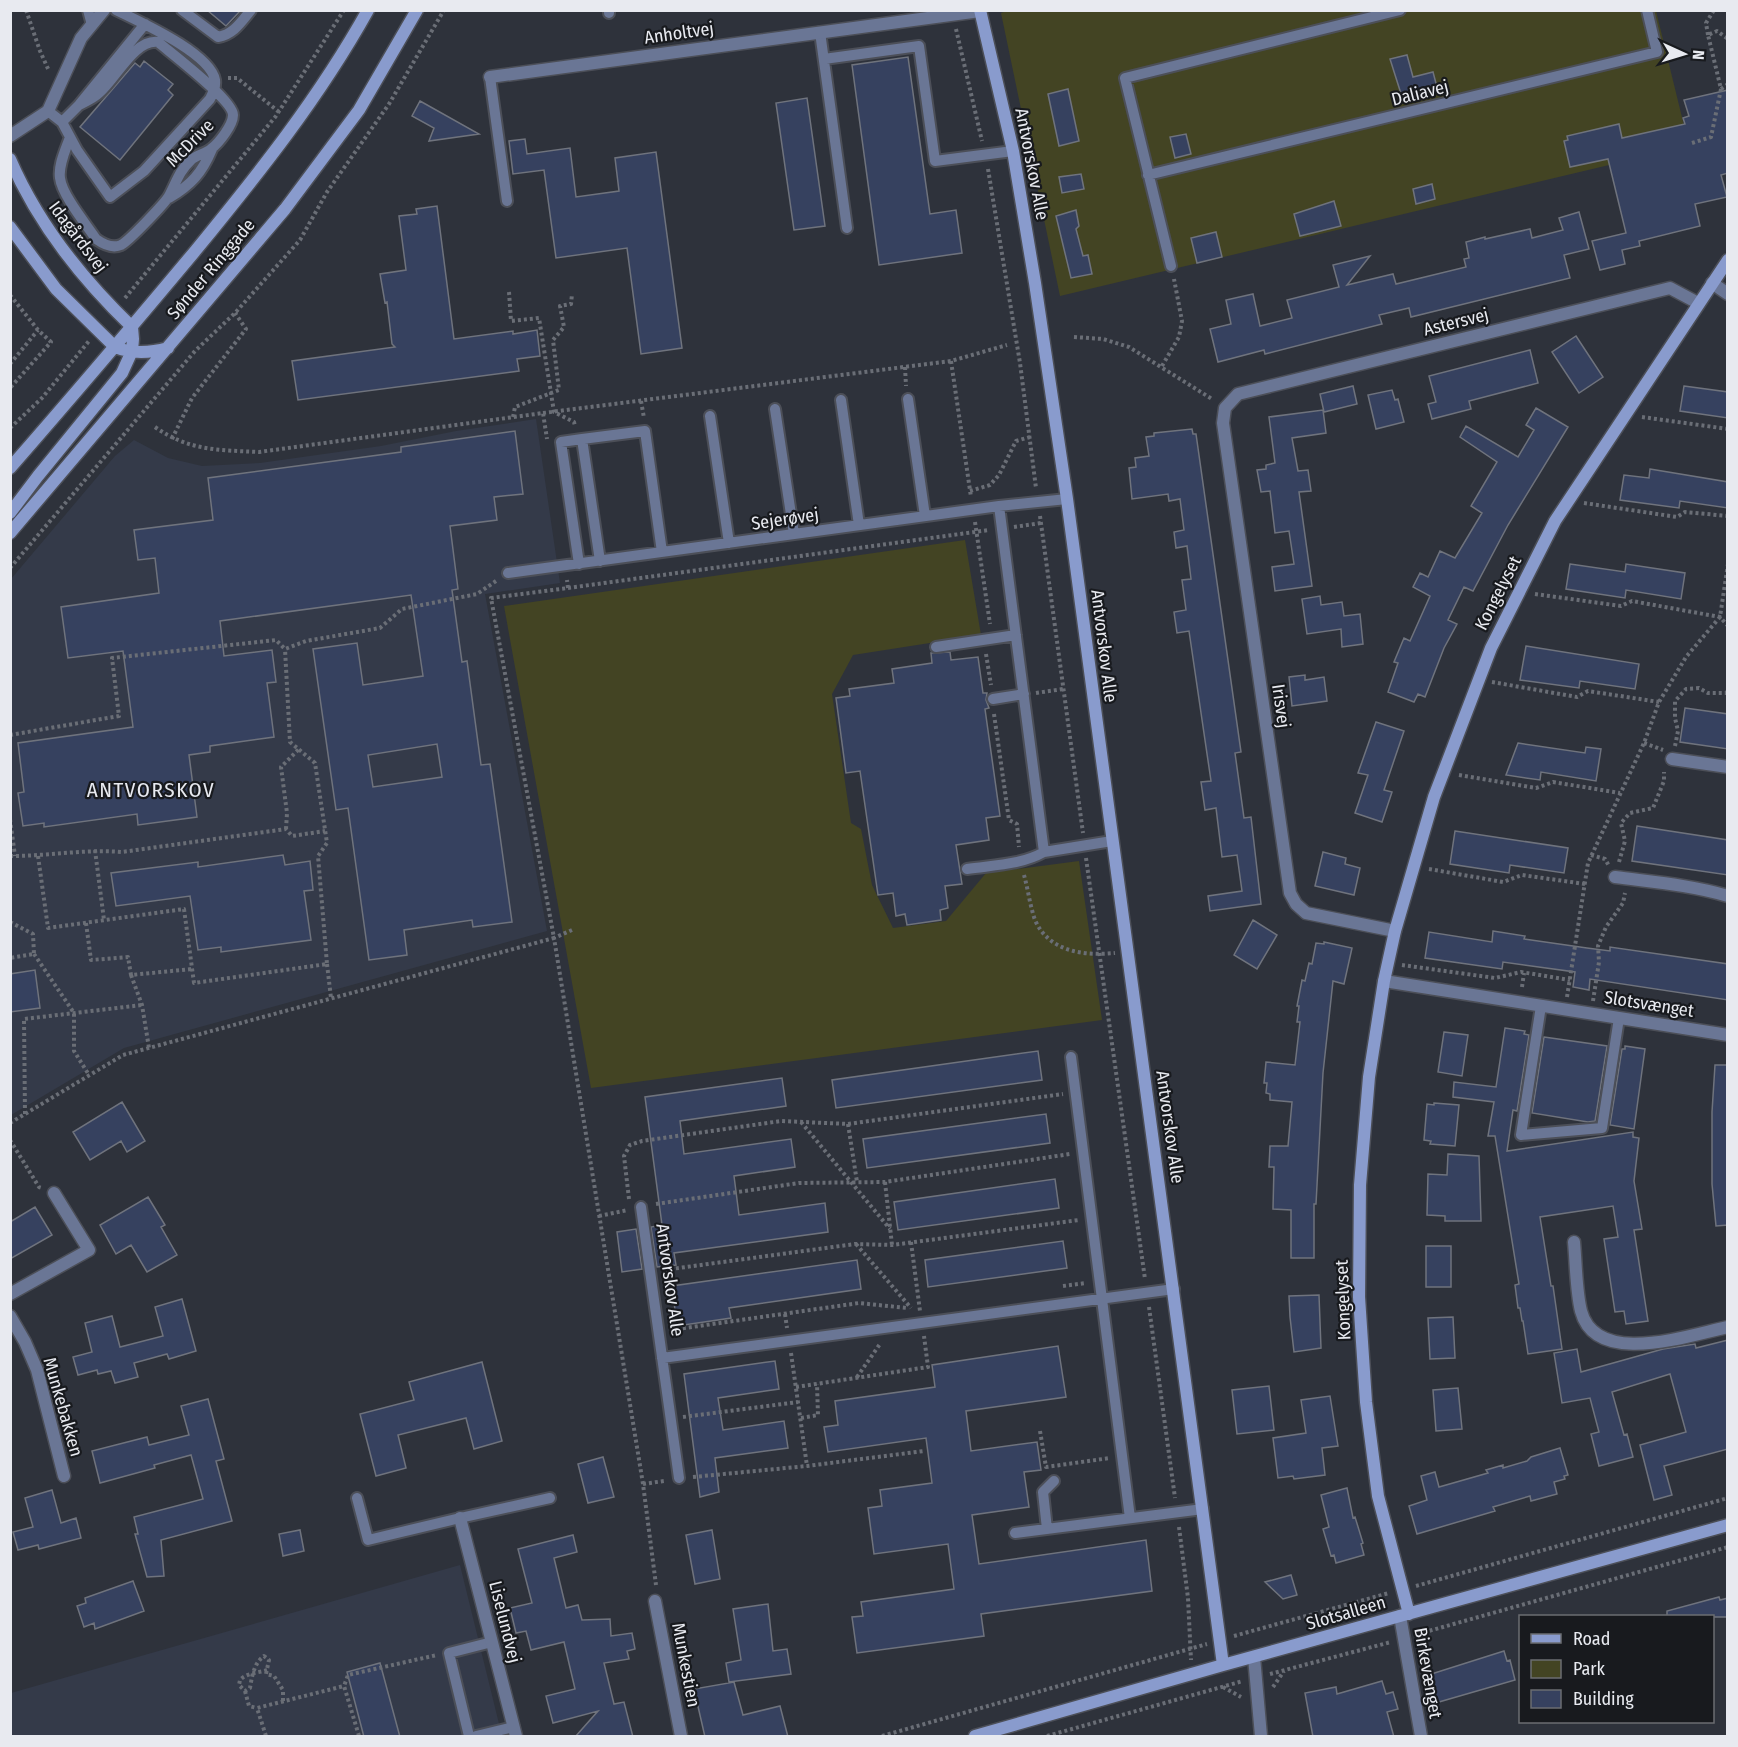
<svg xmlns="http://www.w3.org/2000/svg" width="1738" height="1747" viewBox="0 0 1738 1747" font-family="'Fira Sans Condensed',sans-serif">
	<rect width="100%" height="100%" fill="#2e323b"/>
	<path fill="#343a49" d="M536,419l24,164 -75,11 62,337 -423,117 -113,67v-536l104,-123 19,-16 34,18 34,8 58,-3 121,-17 75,-15z
		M460,1565l42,171h-491v-43z"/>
	<path fill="#434423" d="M1009,10l647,1 33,135 -629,150 -59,-283z
		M965,540l16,95 -128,20 -21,39 19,129 10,6 11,56 21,43 53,-7 40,-48 93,-12 23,159 -511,68 -87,-482z"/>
	<path fill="#36415f" stroke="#6f737d" stroke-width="1.5" fill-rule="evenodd" d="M207,10h34l-15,16z
		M1407,55l6,22 20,-5 5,19 -35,9 -13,-41z
		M908,57l22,157 26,-4 6,43 -83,12 -27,-200z
		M144,61l29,23 -5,6 5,5 -53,65 -40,-33 55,-64 5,4z
		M1068,89l11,52 -20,5 -11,-52z
		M1728,90v83l-7,2 6,22 -32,7 5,22 -61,15 1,5 -18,4 3,14 -25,6 -8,-29 34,-8 -18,-74 -38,8 -6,-26 4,-1 -1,-4 52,-12 3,14 63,-14 -2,-6 6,-2 -5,-16z
		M807,98l18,128 -31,4 -18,-127z
		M420,101l59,33 -50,7 5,-13 -22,-12z
		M1186,134l5,20 -16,4 -5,-21z
		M525,139l2,15 43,-6 6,49 43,-6 -4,-33 41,-6 26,196 -41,6 -14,-106 -71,10 -12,-88 -31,4 -4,-33z
		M1081,174l3,15 -22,4 -3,-16z
		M1432,184l3,15 -19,5 -3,-15z
		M1334,201l7,25 -41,10 -6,-22z
		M437,206l17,133 59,-8v3l24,-4 3,26 -23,3 2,12 -221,29 -6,-39 103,-14 -3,-3 -5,-42 -2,1 -5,-29 26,-4 -7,-54 18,-2 -1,-5z
		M1076,210l3,16 -3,3 7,27 5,-1 4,19 -21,4 -15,-62z
		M1579,212l10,37 -25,6 6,23 -159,39 -2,-9 -30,7 3,9 -117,30 -1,-4 -46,12 -8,-33 21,-5 -5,-24 27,-6 7,32 32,-8 -5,-18 52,-13 -6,-22 37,-9 -23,29 46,-11 3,10 70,-17 -2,-8 5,-1 -3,-16 19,-5v2l45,-10 2,9 31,-8 -4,-12z
		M1216,232l6,25 -25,6 -6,-25z
		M1576,336l27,41 -24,16 -27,-41z
		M1530,350l8,33 -69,18 2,8 -39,10 -4,-15 8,-2 -7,-26z
		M1353,386l4,18 -33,8 -4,-18z
		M1684,386l44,6v26l-48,-7z
		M1392,390l3,10 3,-1 6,23 -28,7 -8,-34z
		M1536,408l32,19 -60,98 -35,66 -9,-4 -16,33 9,4 -13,24 -19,49 -7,-3 -4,8 -26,-10 10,-29 -4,-1 10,-24 6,3 20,-45 -17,-9 7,-14 8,4 12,-26 15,7 27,-45 -11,-7 26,-44 -37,-25 6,-11 52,31 16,-27 -8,-5z
		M1323,410l3,23 -34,5 6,33 10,-1 3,21 -12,1 13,94 -37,5 -3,-24 22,-3 -5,-33 -14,2 -5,-42 -9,1 -4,-22 9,-1v-4l9,-2 -6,-46z
		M1192,429l1,5h3l45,318 -6,1 9,65 7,-1 10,87 -51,7 -2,-15 34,-5 -5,-36 -15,2 -6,-49 -11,2 -4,-28 10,-1 -22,-150 -12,2 -3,-21 12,-2 -4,-30 9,-1 -4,-33 -11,2 -2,-16 10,-2 -4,-31 -11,2 -1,-7 -36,5 -3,-31 7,-1 -1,-9 14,-2 -3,-19 8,-1v-3z
		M515,431l8,63 -29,3 3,23 -47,6 8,63 -6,1 10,72 5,-1 14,104 9,-1 22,158 -39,5 -1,-7 -68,10 3,25 -38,5 -21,-152 -12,2 -23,-161 44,-6 6,42 60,-9 -12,-81 -191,26 4,35 48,-6 4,32 -9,1 7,54 -64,9v6l-21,3 8,62 -59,8 -1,-11 -93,13v-4l-21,3 -5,-33 6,-1 -6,-49 115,-16 -10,-76 -55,7 -7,-51 98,-14 -4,-35 -17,2 -4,-30 79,-10 -5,-42 193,-26v-5zM437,744l5,33 -69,10 -5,-32z
		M1650,469l78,13v26l-48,-7 -1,7 -59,-8 4,-25 25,3z
		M1570,564l55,8 1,-8 59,9 -4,26 -55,-9 -1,8 -59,-9z
		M1320,596l1,9 21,-3 2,14 16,-2 3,30 -21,3 -1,-18 -34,5 -5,-35z
		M1526,646l113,18 -4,25 -55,-8 -1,7 -59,-8z
		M950,652l1,8 27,-3 5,36h4l-1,7 3,8 -4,1 15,107 -14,2 3,22 -33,5 6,39 -17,2 3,22 -8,2 1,10 -34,5 -2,-11 -9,2 -3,-23 -15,2 -18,-124 -14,2 -10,-75 14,-2 -1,-7 45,-6 -2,-14 40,-6 -1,-10z
		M1305,675v5l19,-3 3,24 -35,5 -3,-29z
		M1685,708l43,6v35l-48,-7z
		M1376,722l28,9 -20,59 8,2 -10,30 -27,-9 13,-38 -10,-2z
		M1518,743l67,10 1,-6 15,2 -5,32 -55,-9 -1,8 -34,-5z
		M1637,826l91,14v35l-96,-14z
		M1455,831l113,17 -4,25 -54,-8 -1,8 -59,-9z
		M1323,852l23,6 -1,6 15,4 -6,27 -39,-9z
		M283,855l2,10 25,-4 3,29 -9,1 7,49 -90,12v-5l-23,3 -8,-54 -74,10 -5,-33 87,-11v5z
		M1253,920l24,15 -20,34 -23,-14z
		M1493,931l32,5 -1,3 63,9 23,3v-4l118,17v36l-138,-21 -1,11 -16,-3 2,-15 -72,-10 -1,7 -77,-11 4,-26 63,10z
		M1324,942l28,6 -8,36 -11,-3 -10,92 -7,131h-2v54h-23v-48l-18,-1 1,-42h-5l1,-21h18l4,-44 -22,-2v-6l-4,-1 1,-10h-3l2,-21 29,3 5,-43h-3l2,-16h-2l5,-26 3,1 4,-18 3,1 4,-21 8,1z
		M35,970l5,38 -30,4v-38z
		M1505,1028l20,3 -1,3 5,1 -12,76 -4,-1 -6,41 126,-19v5l6,1 -5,43 8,48 -8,1 14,91 -22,3 -2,-13 -9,1 -11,-73 14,-2 -5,-31 -73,11 11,69h2l9,63 -34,5 -5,-33h-1l-2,-13h-2l-3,-23 4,-1 -24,-148h-7l6,-34 -41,-5 1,-15 42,5z
		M1444,1032l24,3 -6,41 -24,-4z
		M1544,1037l63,9 -12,75 -7,1 -56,-9z
		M1625,1046l20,3 -11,80 -24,-4 12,-76h3z
		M1038,1051l4,29 -206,28 -4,-28z
		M1715,1065h13v160l-12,1 -4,-42v-72z
		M782,1078l4,28 -106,15 4,33 107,-15 4,28 -61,9 5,39 86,-12 3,29 -154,21 2,12 -19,2 -6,-40 11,-2 -17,-128z
		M122,1102l23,39 -18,11 -6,-11 -31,19 -17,-28z
		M1434,1103l25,2 -4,41 -25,-2 1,-3 -7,-1 3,-36 7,1z
		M1046,1114l4,29 -183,25 -4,-29z
		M1448,1154l31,2 2,65h-36v-5l-18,-1 1,-41 19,1z
		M1055,1179l4,29 -161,22 -4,-28z
		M148,1197l17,28 -4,2 16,28 -30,17 -16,-27 -15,9 -16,-29z
		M35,1207l17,28 -42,24v-37z
		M636,1229l6,40 -20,3 -5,-40z
		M1063,1241l4,27 -139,19 -3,-27z
		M1426,1246h25v41h-25z
		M857,1260l4,29 -132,19 2,10 -54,8 -5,-40z
		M1319,1295l2,53 -27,4 -4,-35 -1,-21z
		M182,1299l14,52 -27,8 -2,-5 -33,9 4,14 -23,6 -4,-12 -13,3 -1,-4 -19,5 -5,-18 19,-5 -7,-29 27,-7 8,31 43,-11 -8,-29z
		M1453,1317l2,41 -25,1 -2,-41z
		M1728,1340v109l-64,17 8,29 -18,5 -14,-55 46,-13 -16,-58 -58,18 12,43 3,-1 6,23 -34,9 -8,-32 8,-2 -9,-34 -28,5 -8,-50 23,-4 4,23 82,-23 32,-5 1,4z
		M1058,1346l8,51 -100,14 5,40 66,-9 4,28 -17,2 5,35 -57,8 7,49 167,-24 6,51 -171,23 3,22 -127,17 -5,-36 11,-1 -2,-14 93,-13 -6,-45 -74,10 -6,-46 14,-2 -2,-16 52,-7 -6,-45 -98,14 -4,-25 14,-2 -3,-24 100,-14 -3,-22z
		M775,1361l4,28 -61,9 5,32 61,-9 4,27 -73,10 4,34 -19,5 -16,-123z
		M482,1362l20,79 -28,8 -8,-31 -68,17 8,33 -30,8 -16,-62 54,-14 -5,-18z
		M1269,1386l5,44 -37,4 -5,-44z
		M1458,1388l4,41 -26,2 -3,-41z
		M1330,1396l8,50 -16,2 3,27 -31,4 -1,-3 -15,2 -5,-40 33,-5 -5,-33z
		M208,1399l16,60 -8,2 16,60 -71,19 3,36 -17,1 -12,-43h3l-4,-17 69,-18 -12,-44 -37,10 1,3 -55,15 -8,-32 55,-14 2,8 40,-10 -8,-29z
		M1560,1448l8,27 -4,1 1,3 -11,3 3,12 -26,7 -1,-5 -37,11 2,4 -78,23 -8,-28 18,-6 -6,-24 14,-4 4,15 49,-14 -2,-3 17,-5v3l24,-7 4,-4z
		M603,1457l11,40 -26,6 -10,-39z
		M1347,1488l6,30 2,-1 8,26 -2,1 3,11 -28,8 -2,-8 -3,1 -8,-27 6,-2 -8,-32z
		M52,1490l9,33 15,-5 5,20 -42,11 -1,-4 -20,5 -5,-18 20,-5 -8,-29z
		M300,1530l4,21 -21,5 -4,-22z
		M712,1530l8,49 -25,5 -9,-49z
		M573,1535l4,17 -23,6 12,50 12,-3 4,15 28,-1 1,17 21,-3 3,16 -8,2 2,8 -25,4 10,41 10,-2 9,35h-58l23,-26 -45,12 -7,-27 29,-7 -11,-47 -33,8 -5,-19 -10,2 -6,-25 22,-5 -14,-54z
		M1291,1575l6,20 -14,4 -18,-17z
		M133,1581l11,30 -49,18 -1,-6 -10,4 -7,-21 9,-3 -1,-5z
		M1719,1597l1,3 8,-2v19h-61v-6z
		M768,1604l5,47 14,-2 4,25 -62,8 -3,-19 15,-3 -8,-51z
		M1504,1651l3,10 3,-1 5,20 -83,24 -7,-28z
		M380,1663l20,74h-36l-17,-65z
		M1382,1681l4,13 7,-2 5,17 -11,3 7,25h-81l-8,-44 31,-6 1,7z
		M734,1682l9,33 37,-9 8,31h-83l-11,-48z"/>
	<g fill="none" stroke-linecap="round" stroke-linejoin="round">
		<defs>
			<path id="lane" d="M88,10l4,15
				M182,10l36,27c16,-3 23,-15 33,-27
				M609,10v3
				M820,32l27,196
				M824,59l95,-13 16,115 78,-10
				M490,77l17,124
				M48,111l14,11 15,28 33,47 34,-26 66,-72c3,-6 6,-12 5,-19 -5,-27 -75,-58 -99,-70
				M62,122l17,-17 66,-81
				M70,137c-4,12 -12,28 -10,41 2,17 26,46 36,61 7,5 16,10 25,6 8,-4 44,-42 48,-49 7,-13 10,-25 22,-36 5,-5 14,-6 20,-11 8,-6 22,-24 22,-34 0,-15 -61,-61 -75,-73 -24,-3 -42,37 -59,51 -5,5 -14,9 -20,12
				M1148,175l509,-123 -10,-42
				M169,198c22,-13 33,-25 43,-49
				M1171,266l-46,-188 275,-68
				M908,399l17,117
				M841,400l18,125
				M775,409l19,125
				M710,416l19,127
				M582,439l63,-8 17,121
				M999,506l45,346 68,-11
				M579,564l-18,-122 21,-3 18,122
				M508,573l491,-67 68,-7
				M936,647l80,-12
				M993,699l31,-5
				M967,869c27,-4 54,-4 77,-17
				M1541,1006l-20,129 81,-7 17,-110
				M1071,1057l59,461
				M641,1207l38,271
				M662,1358l512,-69
				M357,1498l11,42 92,-22 90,-20
				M1047,1529l-4,-37 11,-11
				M1015,1533l188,-24
				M469,1736l-20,-83 43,-11
				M476,1736l38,-9"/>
			<path id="street" d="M490,77l490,-66
				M10,136l38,-25 33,-73 23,-28
				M1712,283l16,11
				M1672,759l56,8
				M1615,877c37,5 76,8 113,19
				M1395,931l-89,-18 -10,-9 -6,-11 -67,-470 2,-15 13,-14 432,-106 28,15
				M1384,981l344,54
				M1574,1242c2,21 2,49 7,69 15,57 108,24 147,16
				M10,1294l79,-44 -35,-57
				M10,1316l15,26 12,28 27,106
				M460,1518l56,218
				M655,1601l26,135
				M1400,1616l21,120
				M1254,1657l7,79"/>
			<path id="secondary" d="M980,10l33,141 22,132 32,216 156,1166
				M10,159c28,65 71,119 122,168
				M10,227l46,62 59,58c17,7 35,6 53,1
				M10,468c63,-72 125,-145 186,-218 63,-77 123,-152 172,-240
				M10,513l28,-37 84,-103 10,-22 1,-12 -1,-12
				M10,533l275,-324 74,-99 58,-100
				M1409,1614l-31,-118 -12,-94 -7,-105 1,-112 9,-108 15,-96 11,-50 39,-134 57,-149 64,-127 173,-261
				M975,1736l248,-71 505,-140"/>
		</defs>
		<use href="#lane" stroke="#4c4f58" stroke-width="14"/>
		<use href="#street" stroke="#4c4f58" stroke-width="15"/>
		<use href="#secondary" stroke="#4c4f58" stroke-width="15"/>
		<path stroke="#6a6e76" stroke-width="4" stroke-dasharray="3 3" stroke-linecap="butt" d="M26,10l14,41 9,20
			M956,29l26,112
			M1708,35l-2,-12 8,-13
			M228,78h9l42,34
			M1721,89l7,-5
			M1692,143l19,-6 10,-48 -13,-54 9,-4 11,8
			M988,169l32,194 16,125
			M509,292l2,29 28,-3 15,94 20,10 1,4
			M10,295l28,35 13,12 -41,46
			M125,298l151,-182 68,-106
			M1074,337l29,2 26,8 83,52
			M951,361l20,136
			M10,364l28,-34
			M1162,366l17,-29 3,-16 -8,-42
			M905,367l1,19
			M641,401l3,17
			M543,413l408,-52 56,-16
			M513,417l2,-10 44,-17 -6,-50 11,-13 -4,-21 11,-2 1,-10
			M1642,417l86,12
			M155,427c34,24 64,23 104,25l284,-39 4,26
			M10,428l32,-30 47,-57
			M172,439l20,-41 54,-69 -11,-16
			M970,491l20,-6 9,-10 17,-34 14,-4
			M1584,503l93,14 8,-5 43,4
			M1040,516l43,317
			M975,522l15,102
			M1014,527l27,-4
			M10,568l185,-217 40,-38 65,-73 27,-48 62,-88 55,-94
			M568,588l421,-58
			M1535,594l86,12 11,-5 88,16 8,9
			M986,654l5,31
			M1492,682l85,15 11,-6 71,11
			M1036,693l27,-4
			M994,714l15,106 8,4 2,23
			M10,735l109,-19 -7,-58 164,-18 9,9 21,-8 74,-13 22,-19 75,-15 19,-13
			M1644,743l19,7
			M1675,746l3,-15 -3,-13v-17l11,-12 13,-1 9,5h18l2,-2
			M1459,775l77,13 17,-6 67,11
			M10,819l5,37
			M286,829l1,-16 -6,-46 18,-18
			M95,850l9,70
			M1591,855l14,4 4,7
			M10,856c38,0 75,-7 112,-4l164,-23 6,7 33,-5
			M38,856l10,72 136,-19 10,74 133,-19 -9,-108 9,-13 -12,-80 -25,-21 -5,-93
			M1086,858l59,421
			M1619,862l6,-21 -4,-18 9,-10 23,-5 11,-27v-9
			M1429,869l74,13 19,-7 63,9
			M1024,875c4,14 6,31 11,45 14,32 49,36 80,33
			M10,922l23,12 1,20 -24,4
			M86,923l5,37 37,-3 3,18 61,-6
			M572,930l-18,8 89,546 13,101
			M34,954l40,59v38l15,24
			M327,964l4,34
			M1402,965l93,13 26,-6 49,8
			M131,975l11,30 7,43
			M1522,987l2,-14
			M1567,997l21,-134 56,-120 15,-41 27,-45 34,-40 8,-53
			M1593,1001l6,-39 -1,-16 8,-19 17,-24 2,-10
			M25,1114l-1,-95 118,-14
			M801,1122l89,107
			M10,1123l113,-68 431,-117 -63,-340 77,-10 -1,-8
			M848,1124l9,58
			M10,1140l29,47 3,1
			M885,1182l7,63
			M629,1199l-5,-43 6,-11 12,-4 139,-20 67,3 215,-30
			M656,1204l143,-21 86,-1 185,-28
			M599,1216l29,-6
			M911,1242l9,69
			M856,1244l55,64
			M664,1270l191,-26 37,1 187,-25
			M1063,1286l23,-3
			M1149,1307l26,191
			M785,1314l2,14
			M671,1330l188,-27 48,5
			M791,1353l16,113
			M857,1377l23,-33
			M796,1387l132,-20 -4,-31
			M683,1417l115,-15
			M801,1418l17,-3 -1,-31
			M1040,1431l6,36 64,-9
			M693,1477l114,-11 117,-15
			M643,1484l21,-3
			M1179,1527l9,71 3,62
			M1416,1586l312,-88
			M1418,1634l310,-87
			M1234,1636l155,-43
			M267,1670c-9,3 -21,3 -27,10l-1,5 6,6 5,-3c2,-12 4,-25 14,-32l5,4 -3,14 8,2 9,14v11
			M1270,1674l121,-32
			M1223,1687l18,10
			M1273,1687l11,-16
			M245,1691l4,15 8,2
			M266,1736l-9,-28 87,-22
			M359,1736l-15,-50 4,-11 89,-20
			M882,1736l325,-92
			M1047,1736l196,-55"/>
		<use href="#lane" stroke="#6a7695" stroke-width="10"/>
		<use href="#street" stroke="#6a7695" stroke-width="12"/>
		<use href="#secondary" stroke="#899bcd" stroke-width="12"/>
	</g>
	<g text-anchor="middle" stroke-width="4.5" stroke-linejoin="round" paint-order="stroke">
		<g font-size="18" fill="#e8eaf0" stroke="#181a1e">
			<text transform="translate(679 33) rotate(-8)" y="6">Anholtvej</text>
			<text transform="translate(1420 93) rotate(-14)" y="6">Daliavej</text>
			<text transform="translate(190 143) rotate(-45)" y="6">McDrive</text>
			<text transform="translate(1032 164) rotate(79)" y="6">Antvorskov Alle</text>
			<text transform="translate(78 237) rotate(53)" y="6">Idagårdsvej</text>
			<text transform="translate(211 269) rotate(-50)" y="6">Sønder Ringgade</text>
			<text transform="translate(1456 322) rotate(-14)" y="6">Astersvej</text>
			<text transform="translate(785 519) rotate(-8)" y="6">Sejerøvej</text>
			<text transform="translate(1498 593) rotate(-63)" y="6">Kongelyset</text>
			<text transform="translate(1104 646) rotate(83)" y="6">Antvorskov Alle</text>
			<text transform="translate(1281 706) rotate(82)" y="6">Irisvej</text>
			<text transform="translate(1649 1004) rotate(9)" y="6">Slotsvænget</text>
			<text transform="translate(1170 1127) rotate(82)" y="6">Antvorskov Alle</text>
			<text transform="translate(670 1280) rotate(82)" y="6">Antvorskov Alle</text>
			<text transform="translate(1343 1300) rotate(-92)" y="6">Kongelyset</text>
			<text transform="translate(63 1407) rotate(74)" y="6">Munkebakken</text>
			<text transform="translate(1346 1613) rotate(-16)" y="6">Slotsalleen</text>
			<text transform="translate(505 1622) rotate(76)" y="6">Liselundvej</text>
			<text transform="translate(686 1665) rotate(79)" y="6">Munkestien</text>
			<text transform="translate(1428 1673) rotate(80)" y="6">Birkevænget</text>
		</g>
		<g font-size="21" letter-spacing="1.5" fill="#e8eaf0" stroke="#181a1e">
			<text x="151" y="797">ANTVORSKOV</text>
		</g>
	</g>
	<rect width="1738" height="1747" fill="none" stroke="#e8eaf0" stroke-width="24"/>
	<rect x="1519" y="1615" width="195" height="108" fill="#181a1e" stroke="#6b6d72" stroke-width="1.5"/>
	<rect x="1531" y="1634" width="30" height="9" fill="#899bcd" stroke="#6b6d72" stroke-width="1.5"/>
	<text x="1573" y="1645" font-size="18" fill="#e8eaf0">Road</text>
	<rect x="1531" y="1660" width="30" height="18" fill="#434423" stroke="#6b6d72" stroke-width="1.5"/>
	<text x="1573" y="1675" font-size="18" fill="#e8eaf0">Park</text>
	<rect x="1531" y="1690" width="30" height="18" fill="#36415f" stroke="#6b6d72" stroke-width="1.5"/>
	<text x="1573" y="1705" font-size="18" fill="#e8eaf0">Building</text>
	<g transform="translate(1684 54) rotate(94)" stroke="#181a1e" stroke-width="4.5" paint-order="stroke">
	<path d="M0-4.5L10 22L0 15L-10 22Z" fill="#e8eaf0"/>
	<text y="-9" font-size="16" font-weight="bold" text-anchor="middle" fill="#e8eaf0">N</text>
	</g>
</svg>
